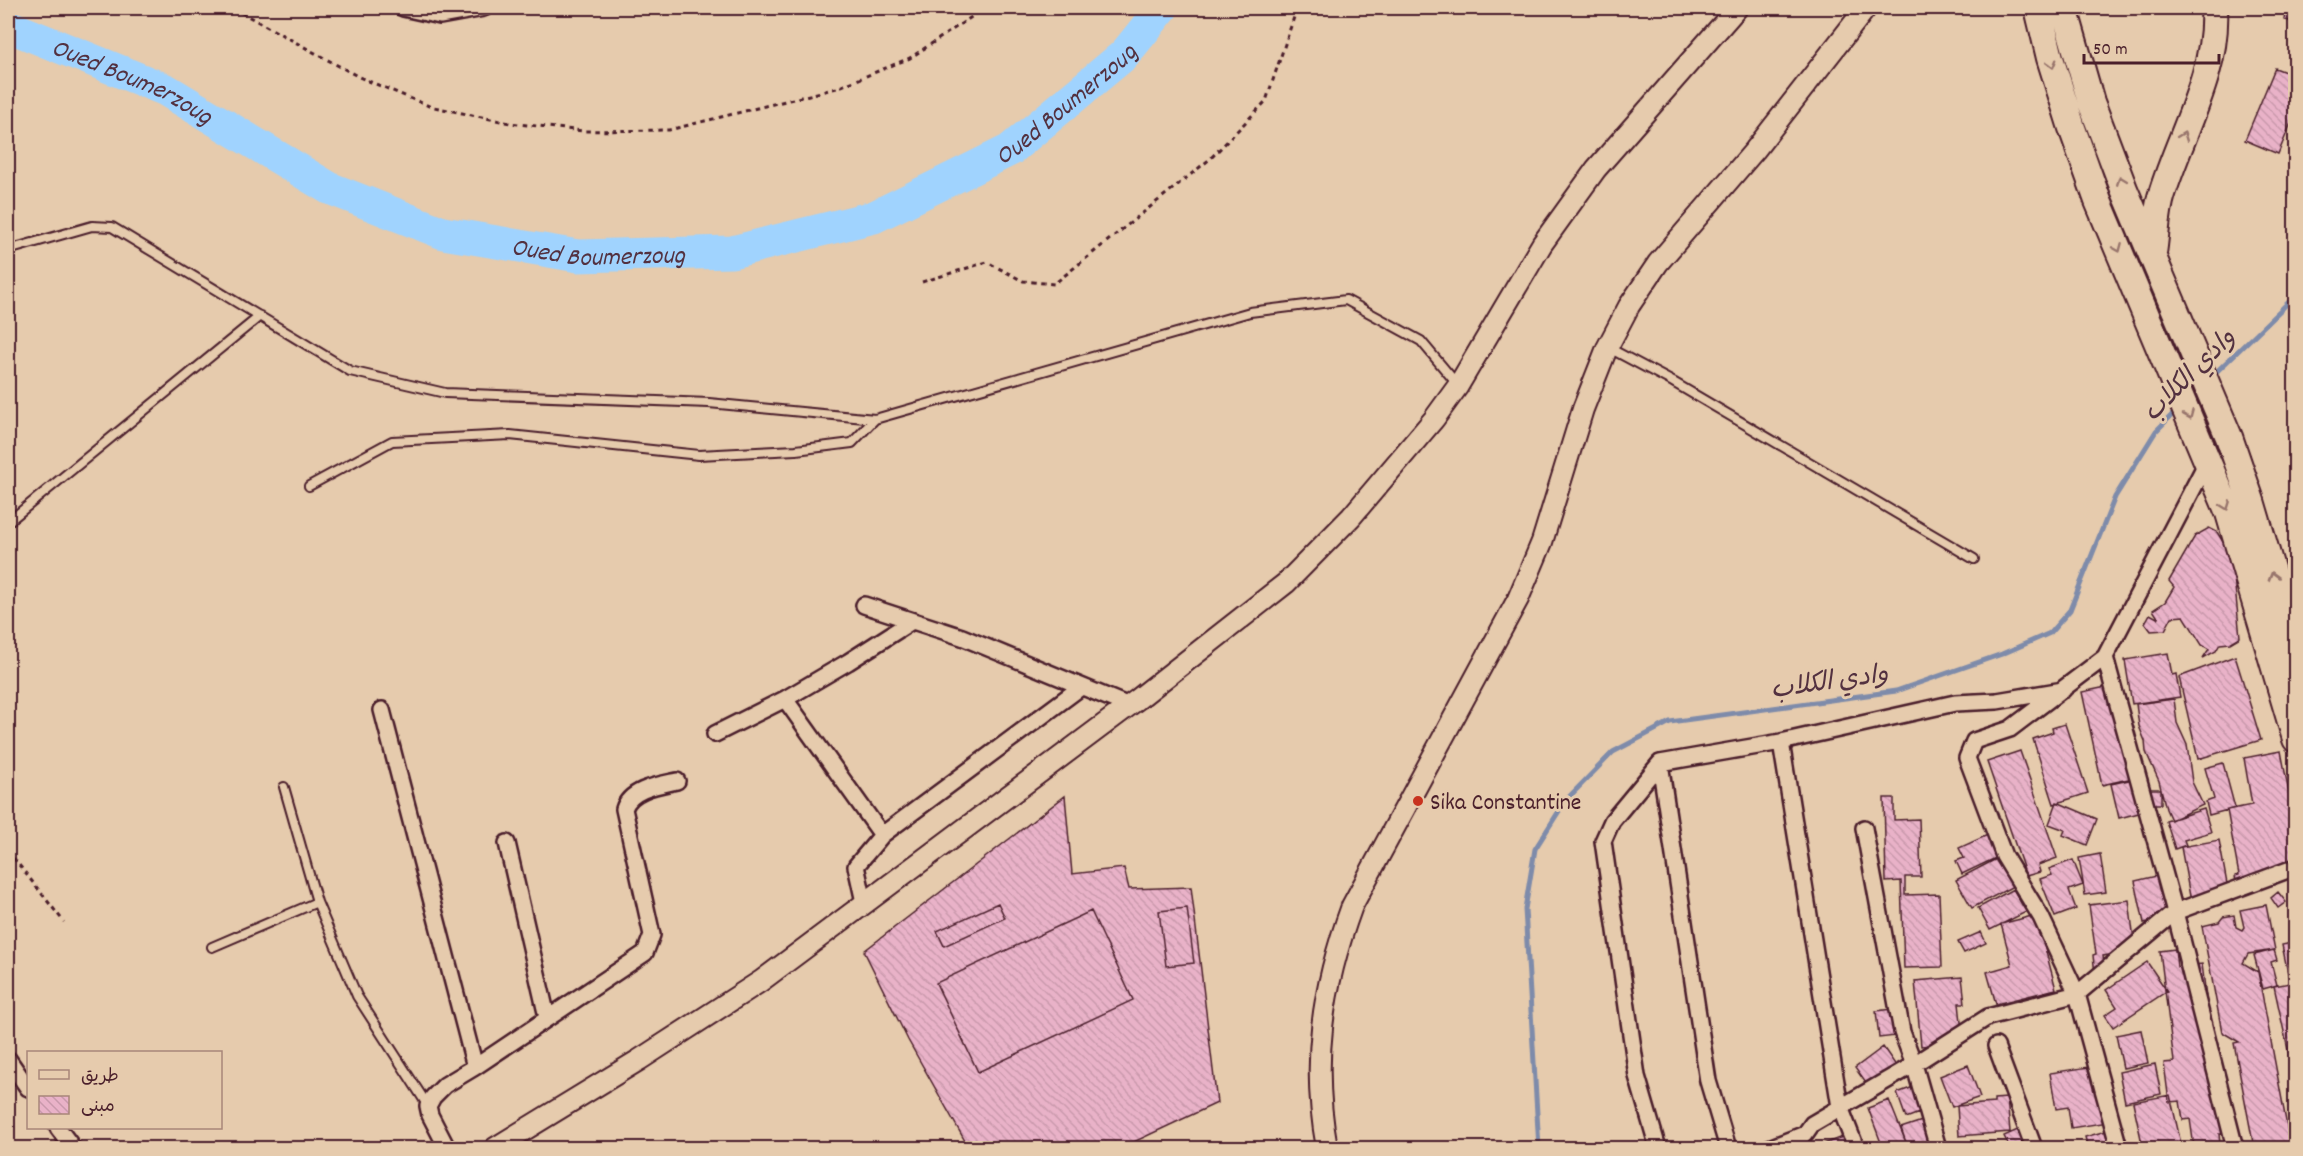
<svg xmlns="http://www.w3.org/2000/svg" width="2303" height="1156" viewBox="0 0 2303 1156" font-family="Dekko,'Playpen Sans Arabic',sans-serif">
	<defs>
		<pattern id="building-back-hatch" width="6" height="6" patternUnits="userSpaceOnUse" patternTransform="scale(1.5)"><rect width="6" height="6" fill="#e9b2c8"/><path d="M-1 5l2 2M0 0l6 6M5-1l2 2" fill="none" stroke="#c999ac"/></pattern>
	</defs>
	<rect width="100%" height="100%" fill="#e6cbad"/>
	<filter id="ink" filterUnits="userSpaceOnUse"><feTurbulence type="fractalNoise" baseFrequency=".0167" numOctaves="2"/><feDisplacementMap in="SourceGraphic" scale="12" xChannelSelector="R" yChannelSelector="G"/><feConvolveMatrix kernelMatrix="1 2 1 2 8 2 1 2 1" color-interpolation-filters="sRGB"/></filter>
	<g filter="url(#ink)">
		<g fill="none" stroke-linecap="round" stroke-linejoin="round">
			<path stroke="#7e8baa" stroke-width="5" d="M2211,377l85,-82
				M1539,1148l-14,-239 10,-60 31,-49 47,-48 57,-30 226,-31 106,-37 48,-21 20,-23 45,-113 41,-66 22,-22"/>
			<path stroke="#a0d3fe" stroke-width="33" id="s1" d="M8,26l158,64 163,98 114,45 135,23 154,-4 142,-35 136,-67 114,-95 38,-47"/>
		</g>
		<path fill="url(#building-back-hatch)" stroke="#4a1f2b" stroke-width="1.5" d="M2286,8h10v14l-12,-2z
			M2275,68l21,8v35l-18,43 -33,-14z
			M2209,528l8,4 15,25 8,80 -10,6 -10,1 -4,7 -13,7 6,-9 -7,-4 -18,-29 -12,1 -7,13 -14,1 -6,-8 5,-9 9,5 -6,-9 12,-8 9,-15 -5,-6 26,-45z
			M2168,653l4,22 4,-1 4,23 -48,7 -7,-44z
			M2235,656l26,84 -63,19 -19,-82z
			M2116,685l21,92 -35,8 -20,-93z
			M2174,699l3,24 10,22 5,37 11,23 -32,15 -5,-11 -7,-28 -13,-29 -1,-11 -6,-15 -3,-22z
			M2065,724l23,69 -34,11 -21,-65 20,-7 -1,-4z
			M2020,751l37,107 -19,7 2,7 -14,4 -39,-114z
			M2281,751l15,79v47l-59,11 -2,-12 4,-1 -12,-65 25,-5 -8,-47z
			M2223,763l12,45 -26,7 -3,-13 8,-3 -9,-31z
			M2147,776l8,33 -36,9 -8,-34z
			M2151,789h10v15h-10z
			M1065,796l7,78 52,-6 5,21 62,-2 26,216 -96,45h-152l-61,-108 -44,-89z
			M1884,798h10v22l25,-1 2,58h-16v18l34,-1 3,73 -38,1 -3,-87 -15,1z
			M2057,802l40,17 -10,26 -24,-10 2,-5 -16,-6z
			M2204,809l7,23 -27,8 2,5 -11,4 -9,-28z
			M1992,833l10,22 -40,19 -6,-13 8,-3 -5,-10z
			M2219,840l10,55 -38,7 -10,-55z
			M2100,854l6,38 -21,3 -6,-37z
			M2002,856l15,28 -45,24 -16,-28z
			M2073,860l10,25 -14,5 7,19 -21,8 -15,-38 12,-4 -3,-6z
			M2170,863l12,51 -38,9 -9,-42 26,-6 -3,-10z
			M2013,889l13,23 -36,18 -12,-22z
			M2278,892l8,10 -8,6 -7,-10z
			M2129,900l5,41 -5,11 -26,4 2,17 -10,2 -2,-20 3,-1 -7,-49z
			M998,903l7,15 -61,28 -7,-15z
			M2266,905l9,45 -27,4 -5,9 15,9 33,176h-37l-20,-105 5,-1 -17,-10 -20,-106 17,-4 4,-5 11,-2 2,12 6,3 2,-3 -4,-17z
			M1187,908l7,55 -28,3 -7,-55z
			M1091,911l42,89 -155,72 -42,-89z
			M2036,915l20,74 -60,15 -9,-32 25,-7 -11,-41z
			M1981,932l5,11 -22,10 -6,-11z
			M2296,942v116l-6,1 -16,-73 16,-3 -8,-38z
			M2175,949l2,18 25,-3 21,170h-4l1,10 -26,3 -4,-28 -7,1 -3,-19 -11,1 -5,-39 10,-1 -14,-111z
			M2274,950l3,10 -6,2 6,23 -14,4 -9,-34z
			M2147,962l20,29 -54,36 -8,-12 12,-8 -11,-17z
			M1962,977l3,26h-6l4,39 -42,4 -6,-65z
			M1892,1009l13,26 -26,3 -3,-27z
			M2141,1030l7,33 -25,5 -7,-33z
			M1883,1047l16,23 -28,20 -16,-22z
			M2155,1064l6,30 -36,8 -6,-30z
			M1968,1065l12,32 -28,10 -12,-31z
			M2095,1066l20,55 -44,7 -3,-21 -12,2 -6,-36z
			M1919,1085l18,53 -10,4 2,6h-21l-7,-20 21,-7 -3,-8 -13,5 -9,-25z
			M2170,1095l12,53h-39l-10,-46z
			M2007,1098l3,34 -51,4 -2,-30 37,-3v-4z
			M1889,1100l18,45 -9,3h-15l-15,-40z
			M2029,1125l11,23h-30l-6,-12z
			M2120,1127l6,21h-38l-3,-11z
			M1842,1137l5,11h-21l-2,-4z"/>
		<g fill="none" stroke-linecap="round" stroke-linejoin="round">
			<defs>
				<path id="service" d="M8,250l84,-24 20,1 238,144 95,22 264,10 166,16 375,-107 96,-12 75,41 36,43
					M1609,348l64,34 301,177
					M309,486l83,-45 118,-6 189,20 97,-5 56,-7 23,-24
					M8,522l252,-206
					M284,787l33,115
					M212,947l105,-45 40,94 71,110"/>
				<path id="minor" d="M403,8l37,8 44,-8
					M864,605l98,32 167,69
					M2105,657l70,255 60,236
					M785,699l97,136
					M382,710l93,357
					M715,734l70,-35 63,-37 64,-41
					M1781,742l59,365 16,41
					M1660,763l48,318 20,67
					M1864,828l38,204 12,32 24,84
					M507,843l40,174
					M864,902l-8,-36 26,-31 199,-148
					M1996,1046l38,102
					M8,1059l20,29
					M58,1128l15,20
					M447,1148l-17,-33 -2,-9 5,-9 12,-12 30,-18 170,-114 7,-18 -28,-126c6,-20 35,-24 53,-28
					M1658,1148l-21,-72 -34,-235 9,-20 48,-58 121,-21 174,-39 42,-2 66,-11
					M1769,1148l36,-14 7,-10 96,-56 80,-51 89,-23 98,-82 121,-45
					M2119,1148l-42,-154 -36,-77 -37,-61 -37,-98 7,-17 36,-12 95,-72 103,-197"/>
				<path id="tertiary" d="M495,1148l144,-88 122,-79 377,-282 148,-116 65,-66 83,-98 24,-33 84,-142 54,-75 141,-161
					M1327,1148c-16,-86 -5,-160 25,-242l166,-307 24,-57 41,-133 24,-61 22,-42 29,-43 97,-113 111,-142"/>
				<path id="trunk" d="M2038,8l12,50 22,70 26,73 131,312 67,226
					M2064,8l27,94 33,87 105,248 22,64 45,152
					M2153,253c3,-19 3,-41 9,-59 19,-62 56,-121 52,-186"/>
			</defs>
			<use href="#service" stroke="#4a1f2b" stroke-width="12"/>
			<use href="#minor" stroke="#4a1f2b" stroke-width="20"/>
			<use href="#tertiary" stroke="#4a1f2b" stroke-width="24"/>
			<use href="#trunk" stroke="#4a1f2b" stroke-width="30"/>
			<path stroke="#4a1f2b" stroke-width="3" stroke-dasharray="4.5 4.5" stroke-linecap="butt" d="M233,8l126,69 70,29 81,17 73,8 86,-1 168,-42 73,-30 75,-50
				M922,282l65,-20 36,19 31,3 156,-125 56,-58 31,-93
				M8,851l56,71"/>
			<use href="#service" stroke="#e6cbad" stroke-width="8"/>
			<use href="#minor" stroke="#e6cbad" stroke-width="15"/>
			<use href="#tertiary" stroke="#e6cbad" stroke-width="20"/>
			<use href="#trunk" stroke="#e6cbad" stroke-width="26"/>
		</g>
		<defs><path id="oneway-chevron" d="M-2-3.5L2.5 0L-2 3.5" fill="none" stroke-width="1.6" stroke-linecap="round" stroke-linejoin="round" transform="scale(1.5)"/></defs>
		<g stroke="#98756c">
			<use href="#oneway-chevron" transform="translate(2052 64) rotate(74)"/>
			<use href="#oneway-chevron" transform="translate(2183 136) rotate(-69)"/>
			<use href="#oneway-chevron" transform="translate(2121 180) rotate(-111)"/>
			<use href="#oneway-chevron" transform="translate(2118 248) rotate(67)"/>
			<use href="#oneway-chevron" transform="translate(2189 415) rotate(67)"/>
			<use href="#oneway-chevron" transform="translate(2226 506) rotate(69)"/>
			<use href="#oneway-chevron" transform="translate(2273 576) rotate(-106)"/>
		</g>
	</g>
	<circle fill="#c8321e" stroke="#e6cbad" stroke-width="2" cx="1418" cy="801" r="6"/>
	<g text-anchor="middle" stroke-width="6" stroke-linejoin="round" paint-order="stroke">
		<g font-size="24" fill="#4a1f2b" stroke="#e6cbad" text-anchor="start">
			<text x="1430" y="809">Sika Constantine</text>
		</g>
		<g font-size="26" font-style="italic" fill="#533140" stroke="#e6cbad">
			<text dy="9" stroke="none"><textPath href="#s1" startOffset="136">Oued Boumerzoug</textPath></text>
			<text dy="9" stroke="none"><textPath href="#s1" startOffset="1144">Oued Boumerzoug</textPath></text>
			<text dy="9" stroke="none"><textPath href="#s1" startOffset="640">Oued Boumerzoug</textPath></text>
			<text transform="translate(2188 374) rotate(-45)" y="9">وادي الكلاب</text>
			<text transform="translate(1829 680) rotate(-8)" y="9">وادي الكلاب</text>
		</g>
	</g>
	<rect width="2303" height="1156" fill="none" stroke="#e6cbad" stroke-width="30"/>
	<rect x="15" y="15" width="2273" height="1126" fill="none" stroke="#4a1f2b" stroke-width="2" filter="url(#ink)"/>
	<rect x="27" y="1051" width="195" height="78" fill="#e6cbad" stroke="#a88679" stroke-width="1.5"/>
	<rect x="39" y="1070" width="30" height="9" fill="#e6cbad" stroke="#a88679" stroke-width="1.5"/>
	<text x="81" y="1081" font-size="18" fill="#4a1f2b">طريق</text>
	<rect x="39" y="1096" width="30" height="18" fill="url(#building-back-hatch)" stroke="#a88679" stroke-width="1.5"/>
	<text x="81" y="1111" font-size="18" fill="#4a1f2b">مبنى</text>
	<path d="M2084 54v9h135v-9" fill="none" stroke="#4a1f2b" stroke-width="3"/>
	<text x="2093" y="54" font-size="18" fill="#4a1f2b" stroke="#e6cbad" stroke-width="4.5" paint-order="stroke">50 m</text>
</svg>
